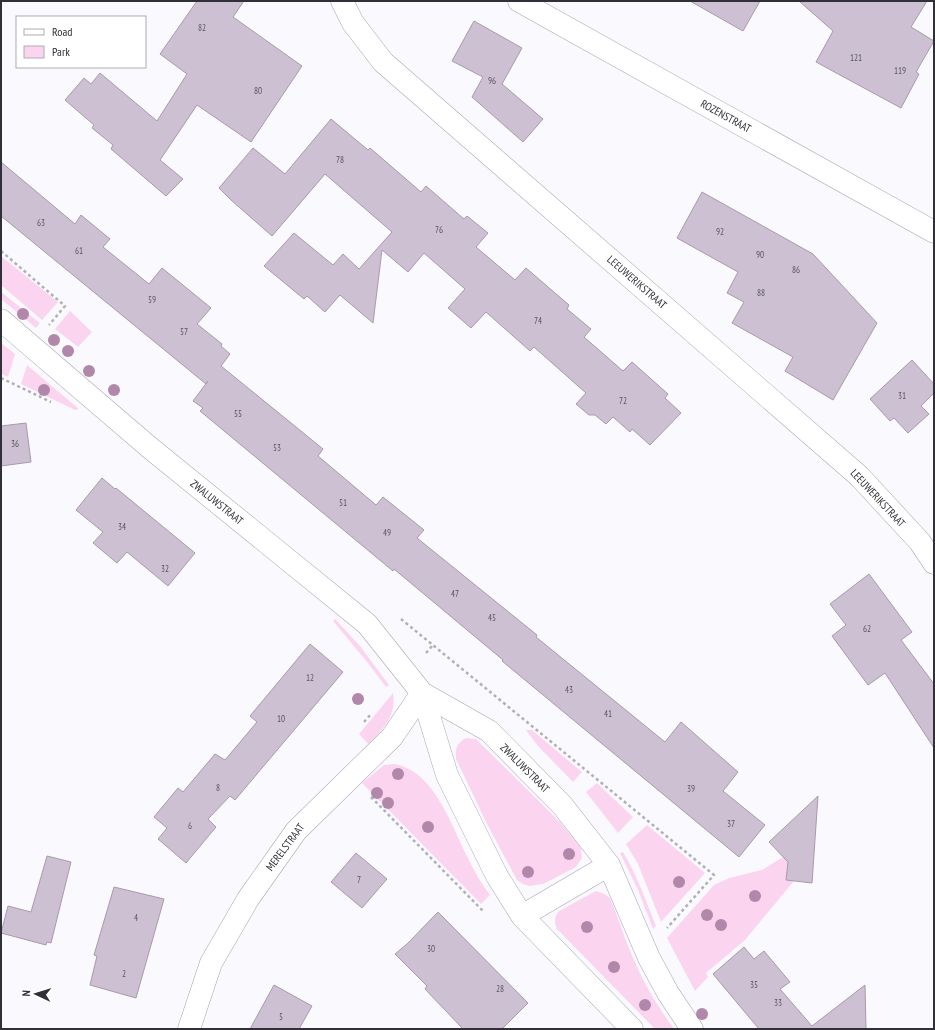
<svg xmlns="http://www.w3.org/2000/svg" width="935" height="1030" viewBox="0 0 935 1030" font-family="'PT Sans Narrow',sans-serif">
	<rect width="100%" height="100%" fill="#faf9fe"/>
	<path fill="#fbd5f0" d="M1,256l57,46 -16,18 -41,-35z
		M1,292l39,31 -4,5 -35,-29z
		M70,311l22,21 -14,15 -23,-18z
		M1,343l14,11 -7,23 -7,-3z
		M27,365l52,44 -4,1 -54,-26z
		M335,619l25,27 29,39 -3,2 -18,-24 -35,-42z
		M393,693c4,22 -10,37 -25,51l-9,-10z
		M526,730h6l50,42 -9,10 -35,-36z
		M466,738l10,1 84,83 21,26 1,10 -6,9 -33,17 -13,2 -7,-2 -6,-4 -31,-58 -30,-63c-1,-11 1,-16 10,-21z
		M395,764c40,8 56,61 73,94 6,13 13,25 22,37l-9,9 -119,-121 22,-18z
		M597,783l36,34 -15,16 -32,-41z
		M647,825l58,48 -44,49 -23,-58 -12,-20z
		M623,852c14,23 23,49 33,74l-3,3 -15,-39 -18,-37z
		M789,855l-3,25 8,1 -49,59 -39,33 2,4 -13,14 -28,-53 47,-53 15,-7 33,-8 21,-13z
		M596,891l9,3 5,4c9,21 15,43 25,64 10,24 24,46 39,67h-19l-98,-100c-3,-7 -3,-13 2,-18z"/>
	<path fill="#cec0d3" stroke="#a79aac" d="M197,1h47l-11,16 69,49 -51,76 -54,-37 -37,55 23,19 -17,17 -55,-47 2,-4 -21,-17 2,-3 -29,-25 19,-22 7,6 9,-11 57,48 30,-47 -27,-20z
		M690,1h70l-17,30z
		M799,1h128l-16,26 23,14 -18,31 3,2 -18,34 -85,-46 17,-31z
		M474,21l48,27 -20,36 41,35 -20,23 -51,-45 11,-20 -31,-16z
		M331,119l37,31 2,-2 51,44 5,-6 38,33 3,-3 21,17 -12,14 39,33 11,-12 43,37 -2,4 24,20 -7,8 39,34 9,-9 36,32 -3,4 16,15 -31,32 -18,-16 -2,3 -17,-15 -7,7 -11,-9h-6l-13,-11 10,-11 -52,-46 -4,4 -44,-39 -15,16 -23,-20 17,-19 -41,-36 -16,19 -26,-22 -9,73 -33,-28 -15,17 -18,-16 -3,3 -40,-33 30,-33 39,32 10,-11 16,15 33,-37 -67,-58 -53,62 -41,-36 -12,-12 34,-40 32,26z
		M1,162l74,62 6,-9 29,24 -7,8 46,37 13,-16 49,40 -14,16 25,20 -1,2 9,8 -9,12 102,83 -5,7 58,49 7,-8 41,33 -7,8 120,97 -1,2 129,105 16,-20 57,50 -15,19 42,34 -26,32 -237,-196 1,-1 -109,-91 -1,2 -193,-160 3,-3 -10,-7 15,-20 -2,3 -205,-168z
		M702,192l111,62 64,69 -44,77 -48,-29 8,-14 -61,-34 12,-21 -17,-9 11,-21 -61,-34z
		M912,360l22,24v9l-13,13 8,8 -21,19 -14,-15 -4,3 -20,-22z
		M26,423l5,39 -30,4v-40z
		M102,478l13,11 1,-1 79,65 -27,33 -41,-34 -10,11 -24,-20 10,-11 -27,-22z
		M869,574l43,58 -11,8 33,44v64l-49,-75 -17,12 -36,-49 14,-11 -16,-21z
		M310,644l33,28 -108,128 -5,-4 -22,23 8,8 -30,36 -28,-24 9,-11 -13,-11 24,-29 5,4 32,-38 10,6 32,-38 -7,-6z
		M818,796l-6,87 -26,-3 2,-18 -19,-20z
		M356,853l31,26 -25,29 -31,-26z
		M47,856l24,6 -20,81 -4,-1 -1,3 -45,-12 7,-27 23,6z
		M114,887l50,12 -28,99 -46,-13 7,-29 -3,-1z
		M438,912l90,91 -26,26h-39l-38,-40 2,-3 -32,-32 12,-10z
		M744,947l10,12 10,-8 26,31 -10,7 32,37 53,-41 1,44h-107l-46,-55z
		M274,985l38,21 -13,23h-49z"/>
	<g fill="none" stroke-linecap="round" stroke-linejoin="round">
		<defs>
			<path id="street" d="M342,1l11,22 30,39 476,414 61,66 14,21
				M1,320l148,127 218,177 55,69 25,82 50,101 25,40 110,113
				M422,693l67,38 73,74 47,60 40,93 19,35 24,36
				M522,916l87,-51
				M189,1029l22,-66 37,-64 48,-68 96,-94 30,-44"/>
			<path id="primary" d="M519,1l415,231"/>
		</defs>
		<use href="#street" stroke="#a8a4b8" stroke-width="23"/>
		<use href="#primary" stroke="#a8a4b8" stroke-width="23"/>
		<path stroke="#b1b0b6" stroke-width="2.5" stroke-dasharray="3 3" stroke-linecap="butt" d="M1,251l64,55 -16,19
			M1,378l50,24
			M401,619l313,256 -47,53
			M426,653l7,-8
			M364,722l8,-9
			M371,797l113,115"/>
		<use href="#street" stroke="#fff" stroke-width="22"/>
		<use href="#primary" stroke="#fff" stroke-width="22"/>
	</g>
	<g fill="#b188aa">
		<circle cx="23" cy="314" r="6"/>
		<circle cx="54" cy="340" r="6"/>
		<circle cx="68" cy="351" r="6"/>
		<circle cx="89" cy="371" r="6"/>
		<circle cx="44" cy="390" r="6"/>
		<circle cx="114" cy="390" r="6"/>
		<circle cx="358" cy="699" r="6"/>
		<circle cx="398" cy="774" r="6"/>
		<circle cx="377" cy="793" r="6"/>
		<circle cx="388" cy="803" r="6"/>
		<circle cx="428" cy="827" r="6"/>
		<circle cx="569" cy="854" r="6"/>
		<circle cx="528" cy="872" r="6"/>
		<circle cx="679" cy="882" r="6"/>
		<circle cx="755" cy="896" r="6"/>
		<circle cx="707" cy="915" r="6"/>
		<circle cx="721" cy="925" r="6"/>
		<circle cx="587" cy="927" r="6"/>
		<circle cx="614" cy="967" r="6"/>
		<circle cx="645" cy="1005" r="6"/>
		<circle cx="702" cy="1014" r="6"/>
	</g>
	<g text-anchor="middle" stroke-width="3" stroke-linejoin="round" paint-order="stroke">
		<g font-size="9" fill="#58535e">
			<text x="202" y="31">82</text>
			<text x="856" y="61">121</text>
			<text x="900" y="74">119</text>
			<text x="492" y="84">96</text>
			<text x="258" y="94">80</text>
			<text x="340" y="163">78</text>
			<text x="41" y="226">63</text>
			<text x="439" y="233">76</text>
			<text x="720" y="235">92</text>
			<text x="79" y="254">61</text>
			<text x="760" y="258">90</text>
			<text x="796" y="273">86</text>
			<text x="761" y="296">88</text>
			<text x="152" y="303">59</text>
			<text x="538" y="324">74</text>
			<text x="184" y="335">57</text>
			<text x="902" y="399">31</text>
			<text x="623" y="404">72</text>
			<text x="238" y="417">55</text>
			<text x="15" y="447">36</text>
			<text x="277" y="451">53</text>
			<text x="343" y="506">51</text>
			<text x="122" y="530">34</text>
			<text x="387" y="536">49</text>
			<text x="165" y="572">32</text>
			<text x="455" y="597">47</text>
			<text x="492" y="621">45</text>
			<text x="867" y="632">62</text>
			<text x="310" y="681">12</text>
			<text x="569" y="693">43</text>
			<text x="608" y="717">41</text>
			<text x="281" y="722">10</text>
			<text x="218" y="791">8</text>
			<text x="691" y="792">39</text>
			<text x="731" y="827">37</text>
			<text x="190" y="829">6</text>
			<text x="359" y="883">7</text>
			<text x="136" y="921">4</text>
			<text x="431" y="952">30</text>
			<text x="124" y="977">2</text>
			<text x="754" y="988">35</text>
			<text x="500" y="992">28</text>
			<text x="778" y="1006">33</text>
			<text x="281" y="1020">5</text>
		</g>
		<g font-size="11" fill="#312f37" stroke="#fff">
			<text transform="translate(726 116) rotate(29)" y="4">ROZENSTRAAT</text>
			<text transform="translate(637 282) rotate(41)" y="4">LEEUWERIKSTRAAT</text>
			<text transform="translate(878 498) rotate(47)" y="4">LEEUWERIKSTRAAT</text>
			<text transform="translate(217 502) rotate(39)" y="4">ZWALUWSTRAAT</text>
			<text transform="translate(525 768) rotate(45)" y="4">ZWALUWSTRAAT</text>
			<text transform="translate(285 847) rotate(-53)" y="4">MERELSTRAAT</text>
		</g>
	</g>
	<rect width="935" height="1030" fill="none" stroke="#312f37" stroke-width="4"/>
	<rect x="16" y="16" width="130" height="52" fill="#ffffff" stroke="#adacaf"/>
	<rect x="24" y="29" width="20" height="6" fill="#ffffff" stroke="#adacaf"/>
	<text x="52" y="36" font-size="12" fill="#312f37">Road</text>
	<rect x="24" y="46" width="20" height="12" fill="#fbd5f0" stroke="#adacaf"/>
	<text x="52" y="56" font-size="12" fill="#312f37">Park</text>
	<g transform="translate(36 994) rotate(274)" stroke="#ffffff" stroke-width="3" paint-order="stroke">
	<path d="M0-3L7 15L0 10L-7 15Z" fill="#312f37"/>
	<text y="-6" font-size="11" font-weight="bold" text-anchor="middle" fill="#312f37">N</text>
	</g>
</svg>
